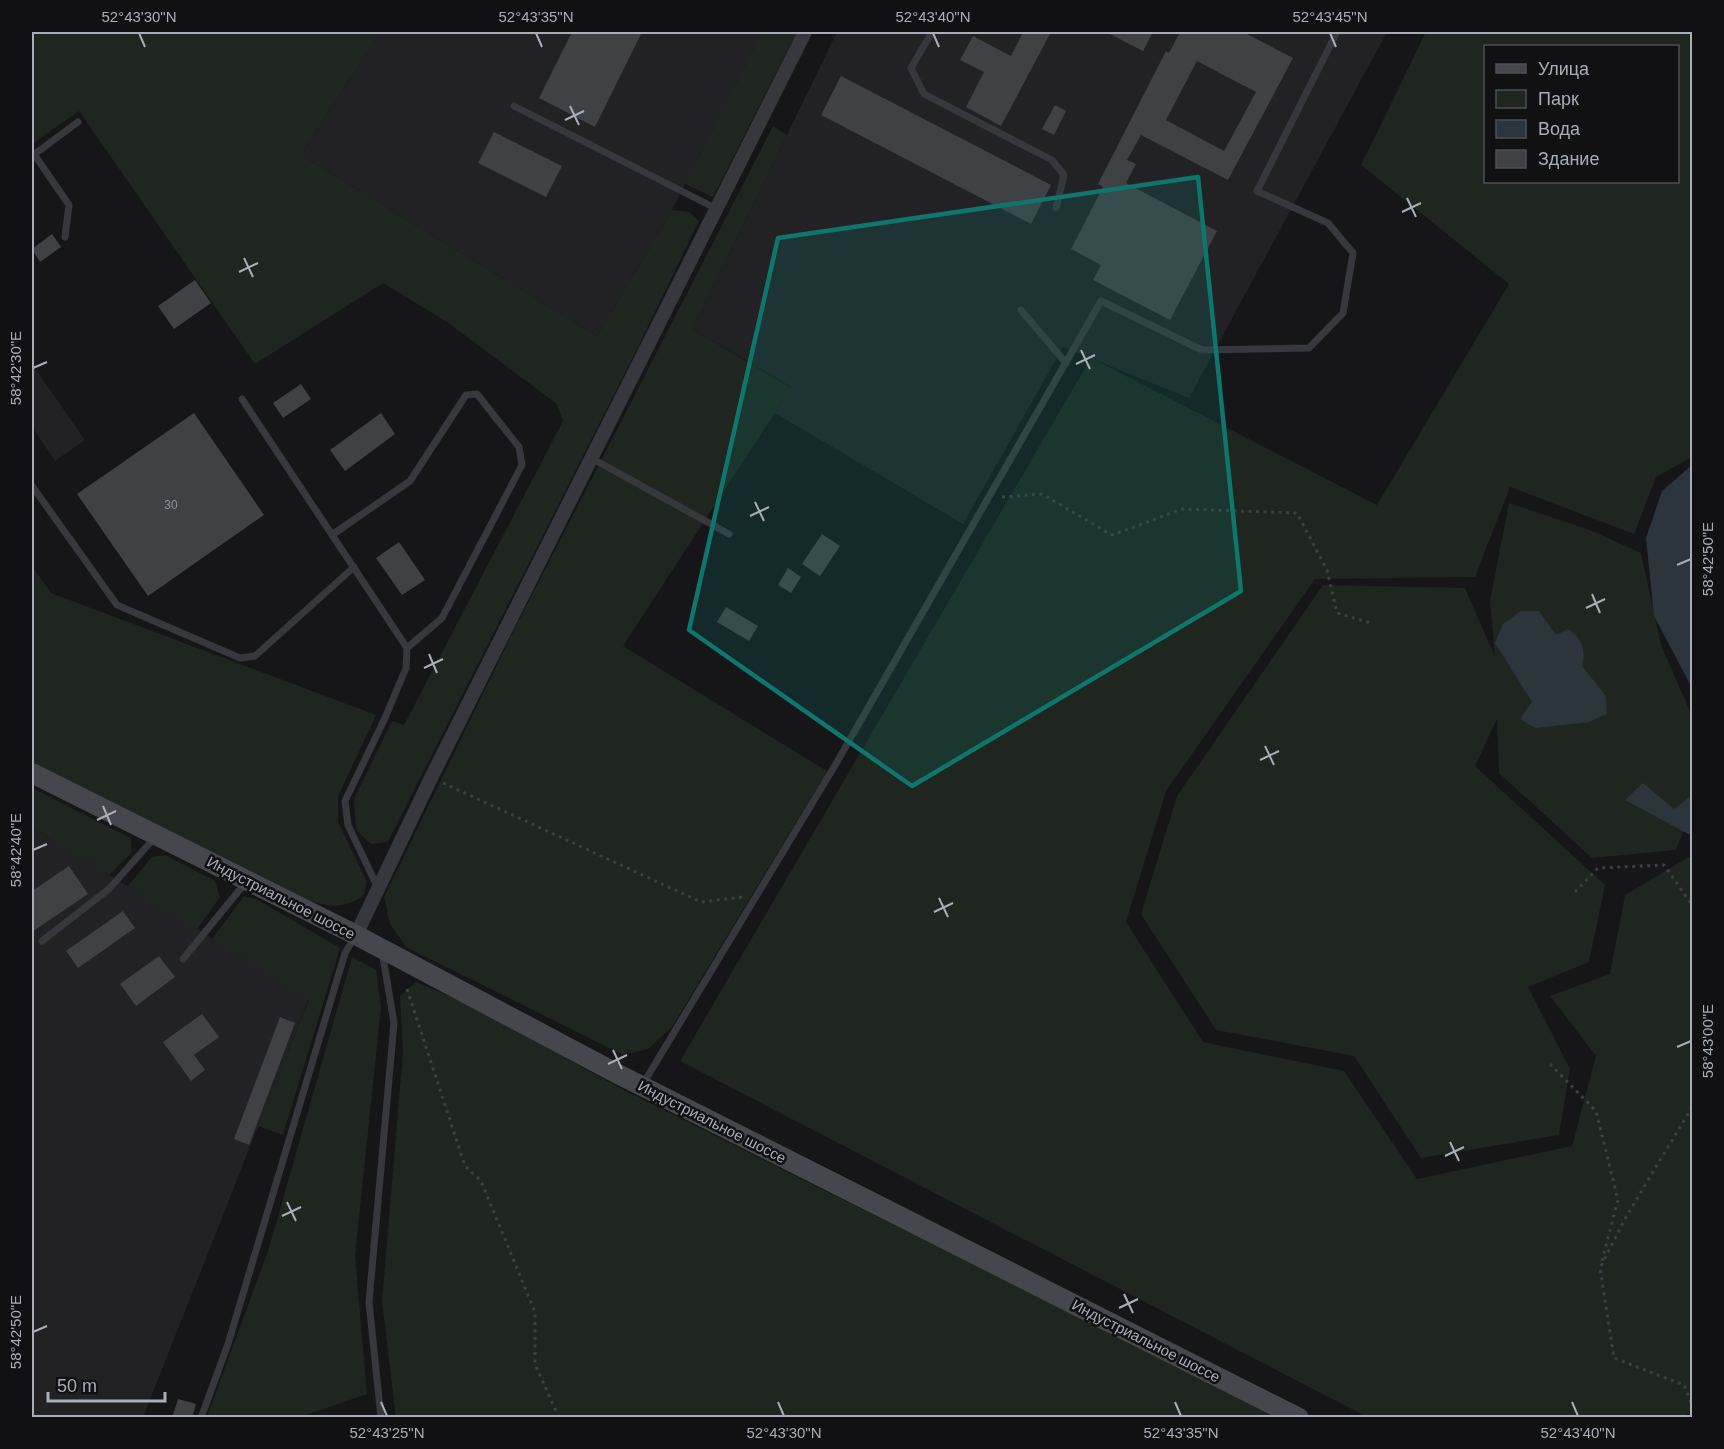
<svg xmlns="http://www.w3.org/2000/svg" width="1724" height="1449" viewBox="0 0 1724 1449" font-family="Arial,sans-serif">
	<rect width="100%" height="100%" fill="#161618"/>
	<path fill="#222225" d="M380,32h382l-90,178 -75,126 -296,-181z
		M837,32h550l-198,366 -126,-51 -100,177 -188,-111 16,-26 -98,-58z
		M32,364l53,76 -30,21 -23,-34z
		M32,827l277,171 -166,419h-111z"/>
	<path fill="#1e261f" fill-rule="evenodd" d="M32,32h348l-79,123 296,181 75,-126 17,2 10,9 -62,128 -249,493 -17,2 -15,-14 -2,-31 38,-78 12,4 159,-304 -6,-17 -110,-82 -64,-39 -128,81 -176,-253 -47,33z
		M762,32h35l-84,165 -28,-13z
		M1426,32h266v425l-36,20 -22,57 -124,-47 -35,90 -160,2 -149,212 -40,131 77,120 141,29 73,108 155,-33 24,-90 -46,-60 60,-22 15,-79 67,-40v557l-12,5h-313l-687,-356 411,-703 286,147 132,-221 -148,-119zM1486,46h192v136h-192z
		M773,126l14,9 -94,194 98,59 -168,258 204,125 -155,256 -24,22 -25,6 -217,-108 -16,-23 -6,-27 131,-269z
		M1509,503l81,27 51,23 20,92 31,71v94l-16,40 -84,8 -93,-85 -2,-54 -22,47 130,119 -16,77 -61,25 42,82 -11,66 -138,23 -67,-102 -138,-26 -75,-116 36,-118 146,-211 142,3 30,69 -5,-56z
		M32,566l19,27 325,122 -38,82v25l29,60 -4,14c-22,14 -36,11 -59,2l-272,-136z
		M32,788l99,50 1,14 -23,23 -77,-48z
		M165,855l50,26 5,16 -23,32 -70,-42 25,-30z
		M244,896l12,3 84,49 -57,187 -25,-9 51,-127 -97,-60z
		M352,957l24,13 5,37 -26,249 12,138 -67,23h-93l62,-169z
		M416,982l54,23 150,83 658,329 -882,1 -14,-116 21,-251 -3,-55z"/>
	<path fill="#2c353c" d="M1692,465v223l-38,-72 -8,-78 16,-47z
		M1521,611h18l17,24 12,-6c14,10 18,19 14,37l24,30 1,18 -18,8 -54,6 -15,-9 12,-17 -37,-59 8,-19z
		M1643,783l31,26 18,-14v41l-67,-36z"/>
	<path fill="#404145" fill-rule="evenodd" d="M572,32h70l-47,95 -56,-29z
		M1023,32h28l-50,94 -35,-19 18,-35 -24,-12 13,-24 38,20z
		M1106,32h47l-10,19z
		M1180,32h63l50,26 -65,122 -87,-45 -14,25 9,4 -10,19 91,48 -47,89 -77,-40 8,-15 -30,-16 32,-62 -5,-3 68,-133 3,2zM1197,61l59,31 -32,59 -58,-31z
		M841,76l210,109 -20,39 -210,-109z
		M1055,105l11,6 -12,24 -12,-6z
		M494,132l68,34 -16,31 -68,-34z
		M52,234l9,13 -21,15 -8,-13z
		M195,280l16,23 -37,26 -16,-23z
		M301,384l10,15 -28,19 -10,-15z
		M194,413l70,102 -116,81 -71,-102z
		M381,413l14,21 -50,37 -15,-21z
		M822,534l18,12 -20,30 -18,-12z
		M399,542l26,38 -23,15 -26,-37z
		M788,568l13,9 -10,16 -13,-8z
		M726,607l32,19 -9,15 -32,-19z
		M69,866l19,28 -56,38v-41z
		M123,911l12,17 -57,40 -12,-17z
		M159,956l16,21 -39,29 -16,-22z
		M202,1014l17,23 -25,18 11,15 -14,11 -28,-39z
		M280,1017l15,6 -46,122 -15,-6z
		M178,1399l18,5 -4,14 -19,-3z"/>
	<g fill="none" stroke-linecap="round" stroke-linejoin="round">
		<path stroke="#3d3f44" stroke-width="3" stroke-dasharray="3 4.5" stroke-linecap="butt" d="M1002,497l40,-3 70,41 70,-26 115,4 30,57 10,43 34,10
			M443,783l258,119 42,-5
			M1575,892l23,-24 66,-3 28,40
			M407,989l58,177 16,15 54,131v52l24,54
			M1550,1064l46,47 22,89 -16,61
			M1692,1107l-66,110 -26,51 14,90 70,27 8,20"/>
		<path stroke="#37383d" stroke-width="7" d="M932,32l-21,36 13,26 128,66 12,15 -8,33
			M514,106l203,103
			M34,154l35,51 -4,32
			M32,156l46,-34
			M1021,310l45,53
			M242,399l165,249 -1,20 -21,50 -40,83 3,24 29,61
			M593,459l136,75
			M32,486l85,119 123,53 15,-2 99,-89
			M332,535l78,-54 56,-86 11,-1 42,53 3,18 -80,153 -35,30
			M42,941l67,-52 47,-53
			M183,959l63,-77
			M643,1084l194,-322 264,-461 101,49 107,-2 34,-35 10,-60 -25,-30 -71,-32 80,-159
			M201,1418l27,-74 117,-391 9,-15
			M381,1418l-12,-116 25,-279 -12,-72"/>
		<path stroke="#37383d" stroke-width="14" d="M356,935l75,-157 374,-746"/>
		<path stroke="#45474d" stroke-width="20" d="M32,773l324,162 258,137 685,346"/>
	</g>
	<path fill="#0f766e" fill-opacity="0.2" stroke="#0f766e" stroke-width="4.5" stroke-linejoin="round" d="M1198,177l43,414 -329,195 -223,-156 89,-392z"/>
	<path fill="none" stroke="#a8adb8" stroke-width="2" d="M139,33l6,14M536,33l6,14M933,33l6,14M1330,33l6,14M570,106l9,19M565,120l19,-9M1407,198l9,19M1402,212l19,-9M244,258l9,19M239,272l19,-9M1081,350l9,19M1076,364l19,-9M33,368l14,-6M755,502l9,19M750,516l19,-9M1677,565l14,-6M1592,594l8,19M1586,608l19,-9M429,654l8,19M424,668l19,-9M1265,746l9,19M1260,760l19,-9M103,806l8,19M97,820l19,-9M33,850l14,-6M939,898l9,19M934,912l19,-9M1677,1047l14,-6M613,1050l9,19M608,1064l19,-9M1450,1142l9,19M1445,1156l19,-9M287,1202l9,19M282,1216l19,-9M1124,1294l9,19M1119,1308l19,-9M33,1332l14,-6M381,1402l6,14M778,1402l6,14M1175,1402l6,14M1572,1402l6,14"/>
	<g text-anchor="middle" stroke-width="5" stroke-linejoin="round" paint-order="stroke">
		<g font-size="12" fill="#8e929b">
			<text x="171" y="509">30</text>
		</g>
		<g font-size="15" fill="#a8adb8" stroke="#111113">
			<text transform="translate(281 898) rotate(27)" y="5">Индустриальное шоссе</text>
			<text transform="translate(712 1122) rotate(27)" y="5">Индустриальное шоссе</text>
			<text transform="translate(1146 1341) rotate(27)" y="5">Индустриальное шоссе</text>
		</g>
	</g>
	<rect width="1724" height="1449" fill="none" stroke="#111113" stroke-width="66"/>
	<rect x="1484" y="45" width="195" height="138" fill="#111113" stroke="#4d4f55" stroke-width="1.5"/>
	<rect x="1496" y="64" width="30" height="9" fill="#45474d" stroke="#4d4f55" stroke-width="1.5"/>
	<text x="1538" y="75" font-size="18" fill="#a8adb8">Улица</text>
	<rect x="1496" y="90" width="30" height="18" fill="#1e261f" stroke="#4d4f55" stroke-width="1.5"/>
	<text x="1538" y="105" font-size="18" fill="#a8adb8">Парк</text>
	<rect x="1496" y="120" width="30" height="18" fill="#2c353c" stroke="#4d4f55" stroke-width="1.5"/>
	<text x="1538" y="135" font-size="18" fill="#a8adb8">Вода</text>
	<rect x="1496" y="150" width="30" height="18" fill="#404145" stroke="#4d4f55" stroke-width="1.5"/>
	<text x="1538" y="165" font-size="18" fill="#a8adb8">Здание</text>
	<path d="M48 1392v9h117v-9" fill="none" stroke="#a8adb8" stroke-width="3"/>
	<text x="57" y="1392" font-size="18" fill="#a8adb8" stroke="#111113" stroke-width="4.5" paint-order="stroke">50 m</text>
	<rect x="33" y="33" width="1658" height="1383" fill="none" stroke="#a8adb8" stroke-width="2"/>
	<g font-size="15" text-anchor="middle" fill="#a8adb8">
		<text x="139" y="22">52°43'30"N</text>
		<text x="536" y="22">52°43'35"N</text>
		<text x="933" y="22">52°43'40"N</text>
		<text x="1330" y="22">52°43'45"N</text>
		<text transform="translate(16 368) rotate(-90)" y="5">58°42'30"E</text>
		<text transform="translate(1708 559) rotate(-90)" y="5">58°42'50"E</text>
		<text transform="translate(16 850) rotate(-90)" y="5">58°42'40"E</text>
		<text transform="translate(1708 1041) rotate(-90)" y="5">58°43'00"E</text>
		<text transform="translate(16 1332) rotate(-90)" y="5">58°42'50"E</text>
		<text x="387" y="1438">52°43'25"N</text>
		<text x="784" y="1438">52°43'30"N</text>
		<text x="1181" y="1438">52°43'35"N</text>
		<text x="1578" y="1438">52°43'40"N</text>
	</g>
</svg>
